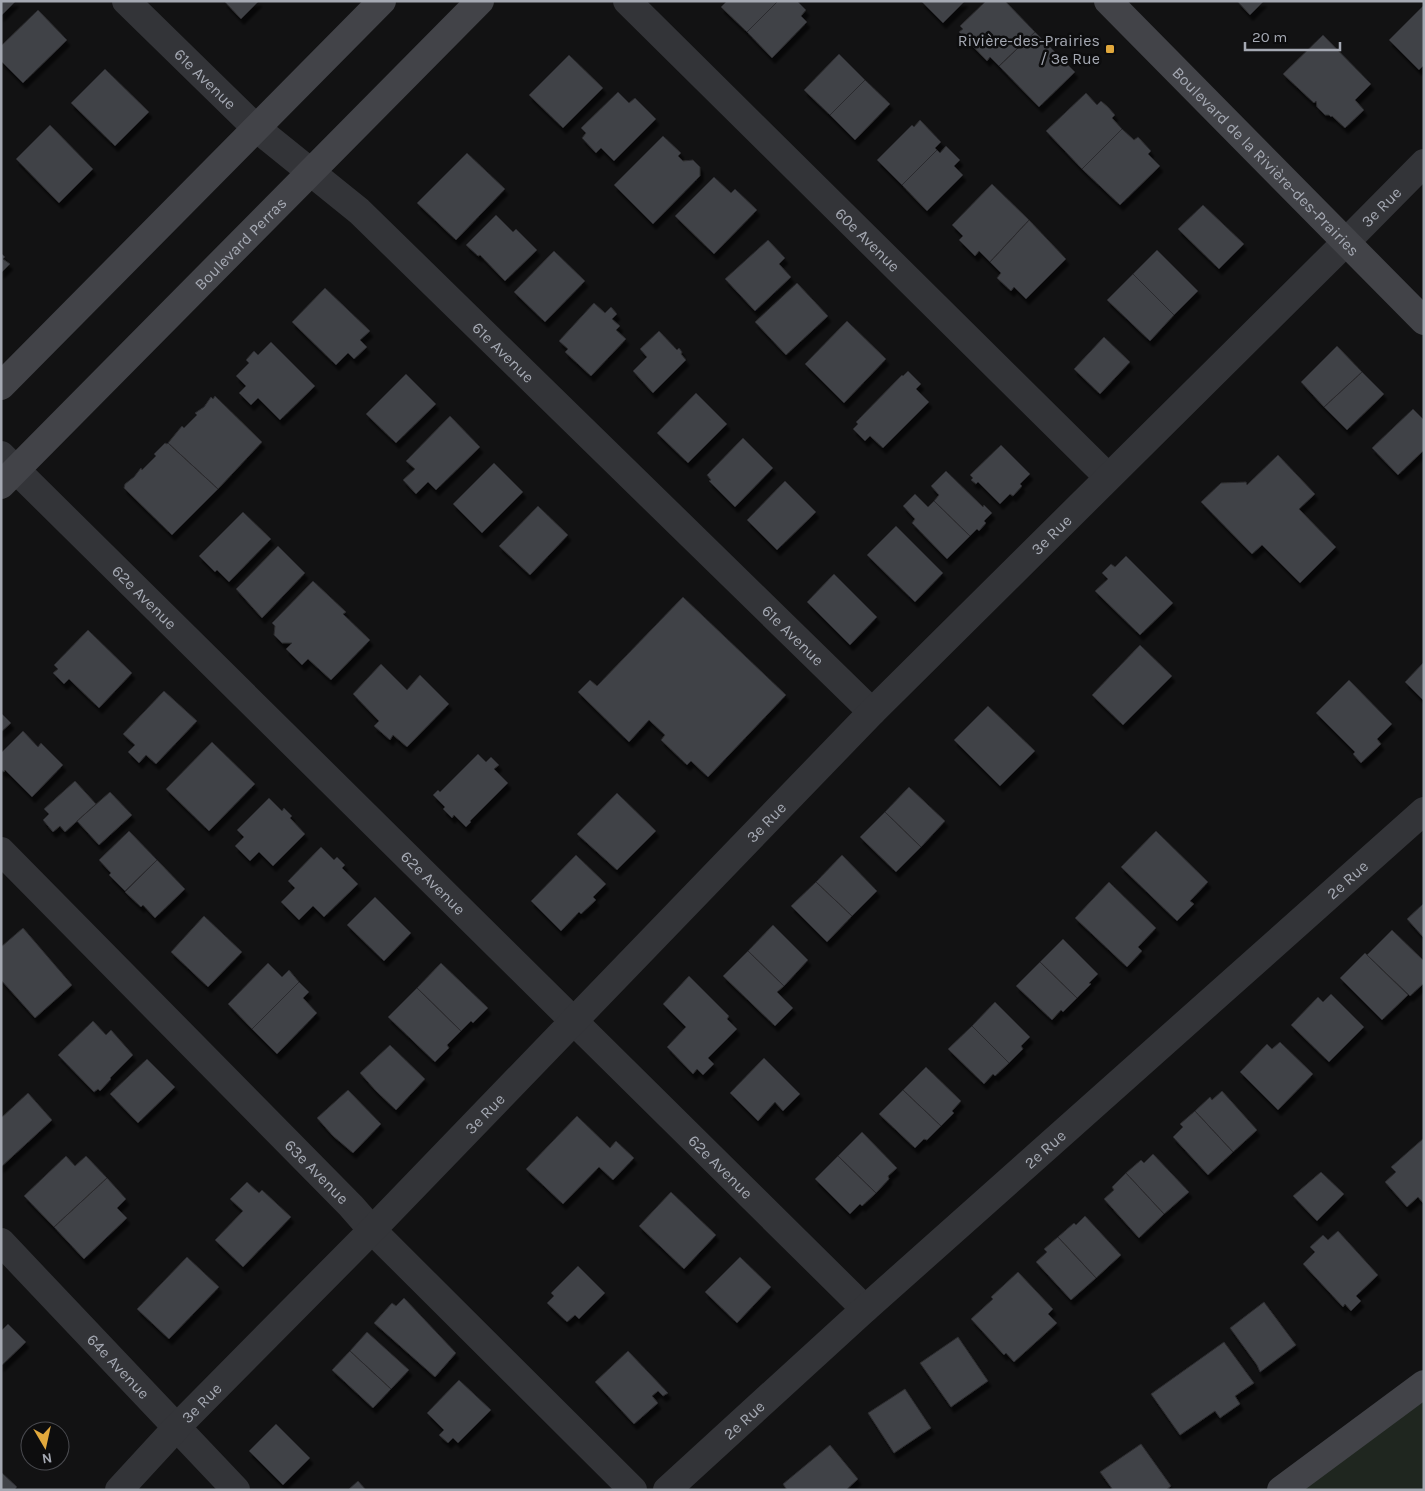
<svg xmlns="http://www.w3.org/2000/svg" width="1425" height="1491" viewBox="0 0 1425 1491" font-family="Karla,sans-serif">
	<defs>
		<filter id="shadow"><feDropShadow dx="3" dy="5.5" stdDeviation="1" flood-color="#0009"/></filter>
	</defs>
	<rect width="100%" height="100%" fill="#121213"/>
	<path fill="#1f261f" d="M1424,1388v102h-143z"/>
	<path fill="#414246" stroke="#2c2c2f" filter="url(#shadow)" d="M1,1h15l-15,15z
		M224,1h35l-18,18z
		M727,1h51l-31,31 -26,-25z
		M778,1h19l9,9 -5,6 6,6 -35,36 -25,-26z
		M921,1h44l-22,22z
		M986,1h19l30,31 -36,34 -9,-9 -3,4 -28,-29 4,-3 -3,-3z
		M1237,1h27l-14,14z
		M1424,5v60l-5,5 -30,-30z
		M38,10l29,30 -44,43 -22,-22v-15z
		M1035,32l40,40 -36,35 -40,-41z
		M1323,35l48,49 -16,16 9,10 -19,18 -13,-12 -1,1 -2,-2h-4l-8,-8 -1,-6 -2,2 -31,-29z
		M839,54l26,26 -35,35 -26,-25z
		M569,55l34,33 -40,40 -34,-33z
		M105,69l44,43 -34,34 -44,-43z
		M865,80l25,24 -35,36 -25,-25z
		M618,92l11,11 6,-5 21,21 -42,42 -13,-13 -5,5 -14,-15 4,-5 -5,-5z
		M1086,93l11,12 4,-4 7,6 7,8 -3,3 10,11 -40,40 -36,-38z
		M920,120l21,22 -6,6 2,2 -35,35 -25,-25 35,-35 2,2z
		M50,125l43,44 -34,34 -43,-44z
		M1122,129l12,11 4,-3 13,14 -3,3 12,12 -40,39 -38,-36z
		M663,136l18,17 -3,3 5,5 10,-1 7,7v9l-47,48 -39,-39z
		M946,146l14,14 -6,6 9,9 -36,36 -25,-26 35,-35 3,3z
		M467,153l38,36 -49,51 -39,-37z
		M714,177l17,16 4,-4 22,21 -43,44 -39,-38z
		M992,184l37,36 -39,42 -11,-11 -4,5 -16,-16 4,-4 -11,-11z
		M1203,205l41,39 -25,25 -41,-40z
		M496,215l17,17 3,-3 21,21 -32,31 -25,-26 -2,1 -12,-11z
		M1029,220l37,39 -40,40 -12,-12 -3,4 -14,-13 4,-5 -11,-11z
		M768,240l17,18 -6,6 12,13 -36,34 -30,-32z
		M1157,250l41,41 -24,24 -41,-41z
		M554,251l31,30 -40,41 -31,-30z
		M1,253l4,4 -2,2 7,5 -9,9z
		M1133,274l41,41 -24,26 -43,-41z
		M797,283l31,33 -42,39 -31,-33z
		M325,288l45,43 -10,9 7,7 -13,12 -6,-6 -12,12 -44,-43z
		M594,303l11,10 6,-6 6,7 -5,5 8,7 -4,4 10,9 -35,37 -26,-24 3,-3 -9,-8z
		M847,321l39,38 -42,44 -39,-39z
		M659,331l18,19 2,-2 3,4 -1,2 5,6 -33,33 -20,-22 14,-14 -7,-8z
		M1104,337l26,25 -30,32 -26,-25z
		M271,342l44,44 -35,34 -22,-22 -7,7 -12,-12 7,-7 -10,-10 13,-13 -3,-3 8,-9 4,4z
		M1337,346l25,26 -38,35 -23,-25z
		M908,371l13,13 -5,5 13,13 -46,46 -13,-12 -5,5 -12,-12 5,-5 -2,-2 46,-47 1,1z
		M1362,372l22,22 -37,36 -23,-23z
		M406,374l30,30 -40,39 -30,-29z
		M696,393l31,31 -39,39 -31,-30z
		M215,396l47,46 -44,47 -50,-46 14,-17 2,2 13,-13 -2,-2 9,-6 7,-10 2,2z
		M1413,409l11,11v30l-26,25 -26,-27z
		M450,416l30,31 -44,43 -8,-8 -12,12 -13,-14 12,-11 -9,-8z
		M743,438l30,30 -38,39 -26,-26 2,-1 -4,-5z
		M165,443l2,1 1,-1 50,46 -46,46 -48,-47 1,-4 9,-7 7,-9 1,2 14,-14 -2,-2z
		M1001,445l29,29 -10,10 2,2 -9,10 -3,-2 -10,10 -22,-22 -2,2 -5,-4 2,-2 -3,-3z
		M1278,455l37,39 -16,15 37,38 -36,36 -38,-38 -10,9 -51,-52 20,-19 25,-1 1,3z
		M494,463l29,29 -41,41 -29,-29z
		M946,471l37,36 1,-2 8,8 -8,8 2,2 -7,8 -2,-2 -7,7 -36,-35 5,-6 -8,-9z
		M785,481l31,31 -39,38 -30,-30z
		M915,494l13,13 6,-6 36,35 -23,23 -35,-36 3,-4 -12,-13z
		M538,506l30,29 -38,40 -31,-29z
		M243,512l28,27 -42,43 -12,-12 -2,2 -16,-16z
		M896,526l47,47 -28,29 -48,-47z
		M278,546l27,27 -43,45 -26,-29z
		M1126,556l47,47 -33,32 -45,-44 13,-12 -6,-6 9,-9 4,3z
		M834,574l43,43 -27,28 -43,-43z
		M313,581l33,31 -3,2 27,26 -39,40 -23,-21 -6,6 -16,-16 6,-6h-10l-8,-8 1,-9 -3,-3z
		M683,597l103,98 -78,82 -17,-16 -4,4 -26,-25 4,-5 -16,-15 -20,22 -51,-50 12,-12 7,6z
		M88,630l44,43 -33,35 -30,-29 -5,5 -11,-11 5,-4 -4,-4z
		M1140,645l32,31 -49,49 -31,-30z
		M1424,662v39l-19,-19z
		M381,664l26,26 13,-15 29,29 -42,43 -14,-12 -3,5 -16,-14 5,-5 -26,-27z
		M1349,680l43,44 -15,15 4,5 -20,19 -8,-9 2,-2 -39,-39z
		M164,691l33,30 -41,43 -10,-9 -7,8 -11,-11 7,-7 -12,-11z
		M988,706l47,45 -35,35 -46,-46z
		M1,713l10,10 -10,9z
		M23,731l15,16 3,-4 22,22 -31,32 -27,-27 -1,2 -3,-2v-17z
		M212,742l43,42 -46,47 -43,-42z
		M478,754l8,8 5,-5 8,8 -5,4 14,14 -38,38 1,1 -5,5 -12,-12 -2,3 -9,-9 2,-2 -12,-12 5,-5 2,2z
		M75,781l21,23 -31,28 -5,-6 -7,6 -10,-12 6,-6 -5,-5z
		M909,787l36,34 -24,26 -36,-35z
		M110,792l22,23 -33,30 -22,-24z
		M617,793l39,38 -39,39 -40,-36z
		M269,798l13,13 2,-3 8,8 -2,2 15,16 -32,32 -14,-14 -9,9 -15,-15 9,-9 -7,-7z
		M885,812l36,35 -25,25 -36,-35z
		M129,831l28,29 -32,31 -16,-16 2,-2 -12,-13z
		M1156,831l52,51 -18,19 4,3 -17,17 -56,-54z
		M321,847l13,13 3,-3 8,8 -3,3 16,16 -34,33 -11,-11 -14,14 -18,-18 14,-14 -7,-7z
		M576,855l30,29 -13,13 3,3 -15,14 -2,-2 -18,19 -30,-30z
		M842,855l35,36 -25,25 -36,-34z
		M157,860l28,29 -30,29 -12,-13 -2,2 -16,-15z
		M816,882l36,34 -25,26 -36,-36z
		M1109,882l47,46 -18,19 4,4 -15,16 -52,-49z
		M375,897l36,36 -27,28 -37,-36z
		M1423,904l1,1v33l-17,-19z
		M204,916l38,36 -34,35 -37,-35z
		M773,925l35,35 -24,26 -36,-35z
		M23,928l49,57 -37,33 -34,-38v-33z
		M1392,930l32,31v22l-14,13 -43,-41z
		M1063,939l35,35 -9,9 2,1 -14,14 -37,-36z
		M748,951l36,35 -7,6 16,16 -18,18 -52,-50z
		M1365,953l43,42 -26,25 -42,-42z
		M1040,962l37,36 -14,14 -2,-2 -9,10 -36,-34z
		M268,963l14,14 7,-7 10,12 -47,47 -24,-25z
		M441,963l47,45 -15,15 -2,-2 -10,10 -44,-43z
		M689,976l40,40 -2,3 10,10 -29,29 6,6 -11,11 -6,-6 -4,5 -26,-27 19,-20 -23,-23z
		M299,982l10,10 -6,6 14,15 -40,41 -25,-25z
		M417,988l44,43 -14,14 2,3 -14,14 -47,-45z
		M1331,994l33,33 -35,35 -38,-37 27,-28 5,5z
		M995,1002l35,35 -9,9 2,3 -14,14 -37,-37z
		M93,1021l13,14 5,-5 22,25 -23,23 1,1 -11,12 -2,-2 -4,3 -36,-37z
		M972,1026l37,37 -14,13 -2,-2 -9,10 -36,-35z
		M1280,1042l33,32 -35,36 -38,-38 27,-28 5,5z
		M390,1045l35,34 -29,31 -20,-19 -16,-18z
		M764,1058l36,36 -17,17 -8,-9 -17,19 -28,-28z
		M147,1059l28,28 -37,36 -28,-29z
		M926,1067l35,34 -9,10 2,2 -13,13 -38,-36z
		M348,1090l33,34 -28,29 -20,-17 -16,-18z
		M903,1090l38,36 -14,14 -3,-1 -9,9 -36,-34z
		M1222,1091l35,39 -24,22 -38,-41 15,-14 2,3z
		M28,1093l24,27 -51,47v-49z
		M1195,1111l38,41 -25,23 -35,-38 10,-10 -3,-3z
		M577,1116l33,32 6,-7 18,17 -21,22 -14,-13 -36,37 -37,-35z
		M862,1132l35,36 -9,8 1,3 -13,14 -38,-37z
		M1424,1138v66l-6,-7 -11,10 -22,-25 11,-10 -5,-5z
		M1153,1154l36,38 -25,22 -38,-41 15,-13 3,3z
		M66,1156l9,10 11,-10 21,22 -53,49 -30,-31z
		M838,1156l38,37 -14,13 -2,-2 -10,10 -35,-35z
		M1321,1172l23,22 -27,27 -24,-25z
		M1126,1173l38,41 -25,24 -35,-39 10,-9 -2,-3z
		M107,1178l19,21 -9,9 10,10 -43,41 -30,-32z
		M247,1182l12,11 3,-3 29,27 -48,50 -28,-27 28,-29 -13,-12z
		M671,1192l45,43 -32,34 -45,-43z
		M1085,1216l36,39 -25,23 -38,-41 16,-14 2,2z
		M1338,1231l40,44 -22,21 5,5 -10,10 -6,-7 -2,3 -40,-43 12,-12 -5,-5 13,-12 5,5z
		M1058,1237l38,41 -25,22 -35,-38 11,-10 -3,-3z
		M187,1257l32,30 -50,52 -32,-30z
		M740,1257l31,30 -34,36 -32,-31z
		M578,1266l27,27 -26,26 -4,-4 -8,7 -20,-19 7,-7 -3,-3z
		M1018,1272l35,37 -5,5 9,9 -43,39 -8,-9 -2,2 -33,-36 22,-20 -2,-2z
		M404,1298l52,55 -21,24 -61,-54 18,-20 4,3z
		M1264,1302l32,43 -36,27 -3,-7 -27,-37z
		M8,1324l18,18 -25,24v-35z
		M367,1332l42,38 -18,19 -41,-38z
		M958,1337l30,44 -37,26 -31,-44z
		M1224,1342l30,41 -19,13 5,8 -20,14 -5,-7 -35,24 -29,-41z
		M350,1351l41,38 -18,19 -41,-38z
		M628,1351l40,42 -5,3 -5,-5 -6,5 6,7 -24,21 -39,-42z
		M459,1380l32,30 -33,33 -5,-5 -5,5 -9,-8 5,-5 -17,-17z
		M905,1389l26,39 -37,25 -26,-40z
		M276,1424l34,34 -27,27 -34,-34z
		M1141,1444l30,42 -5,4h-53l-13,-18z
		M830,1445l28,34 -12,11h-59l-4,-6z
		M1,1472l16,15 -3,3h-13z
		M358,1481l8,9h-18z"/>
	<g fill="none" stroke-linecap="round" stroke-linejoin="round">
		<g stroke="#333438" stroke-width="28">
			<path id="s1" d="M126,1l130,127 103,83 513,501"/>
			<path id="s2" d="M627,1l481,476"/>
			<path id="s3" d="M1,455l864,854"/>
			<path id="s4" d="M1,851l350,355 21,24 261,260"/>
			<path id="s5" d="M1,1242l235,248"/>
			<path id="s6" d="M119,1490l58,-63 195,-197 500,-518 474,-470 78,-79"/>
			<path id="s7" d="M667,1490l198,-181 559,-498"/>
		</g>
		<g stroke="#424348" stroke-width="28">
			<path id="s8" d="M1108,1l316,320"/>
			<path d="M1,386l381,-385"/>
			<path id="s9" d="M1,485l479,-484"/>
			<path d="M1281,1490l143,-106"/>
		</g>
	</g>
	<rect fill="#e1a83c" stroke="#0d0d0e" stroke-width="2" x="1105" y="44" width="10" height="10" rx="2.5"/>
	<g text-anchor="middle" stroke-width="5" stroke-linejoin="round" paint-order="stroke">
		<g font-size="16" fill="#a5a9b3" stroke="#0d0d0e" text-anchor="end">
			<text x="1100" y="46">Rivière-des-Prairies<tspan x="1100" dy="18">/ 3e Rue</tspan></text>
		</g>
		<g font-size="16" fill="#a5a9b3" stroke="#0d0d0e">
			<text dy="6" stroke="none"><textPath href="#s1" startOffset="111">61e Avenue</textPath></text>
			<text dy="6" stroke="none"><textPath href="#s8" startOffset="225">Boulevard de la Rivière-des-Prairies</textPath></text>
			<text dy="6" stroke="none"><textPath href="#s6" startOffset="1800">3e Rue</textPath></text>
			<text dy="6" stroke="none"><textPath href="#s2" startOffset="339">60e Avenue</textPath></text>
			<text dy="6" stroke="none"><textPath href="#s9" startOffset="340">Boulevard Perras</textPath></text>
			<text dy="6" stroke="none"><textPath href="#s1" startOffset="516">61e Avenue</textPath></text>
			<text dy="6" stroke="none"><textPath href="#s6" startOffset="1335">3e Rue</textPath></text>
			<text dy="6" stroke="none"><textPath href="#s3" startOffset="202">62e Avenue</textPath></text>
			<text dy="6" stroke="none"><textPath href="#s1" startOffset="921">61e Avenue</textPath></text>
			<text dy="6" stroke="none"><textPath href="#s6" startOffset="930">3e Rue</textPath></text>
			<text dy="6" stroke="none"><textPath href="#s7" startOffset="914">2e Rue</textPath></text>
			<text dy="6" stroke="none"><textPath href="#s3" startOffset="608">62e Avenue</textPath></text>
			<text dy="6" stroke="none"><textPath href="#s6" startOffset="525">3e Rue</textPath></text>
			<text dy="6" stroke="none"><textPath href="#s7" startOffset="509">2e Rue</textPath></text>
			<text dy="6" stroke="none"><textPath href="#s3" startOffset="1012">62e Avenue</textPath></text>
			<text dy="6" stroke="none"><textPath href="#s4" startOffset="450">63e Avenue</textPath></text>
			<text dy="6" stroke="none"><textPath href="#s5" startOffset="171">64e Avenue</textPath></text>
			<text dy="6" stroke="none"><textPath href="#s6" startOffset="120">3e Rue</textPath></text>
			<text dy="6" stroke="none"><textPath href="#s7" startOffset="104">2e Rue</textPath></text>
		</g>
	</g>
	<rect width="1425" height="1491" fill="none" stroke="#a5a9b3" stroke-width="5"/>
	<g transform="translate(45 1446) rotate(171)"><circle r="24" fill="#0d0d0e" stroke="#4a4b50"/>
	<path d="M0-4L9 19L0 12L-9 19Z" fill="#e1a83c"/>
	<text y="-8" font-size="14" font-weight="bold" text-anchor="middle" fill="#a5a9b3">N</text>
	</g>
	<path d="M1245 42v8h95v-8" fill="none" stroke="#a5a9b3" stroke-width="2.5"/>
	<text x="1252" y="42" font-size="15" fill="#a5a9b3" stroke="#0d0d0e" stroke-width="4" paint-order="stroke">20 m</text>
</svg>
